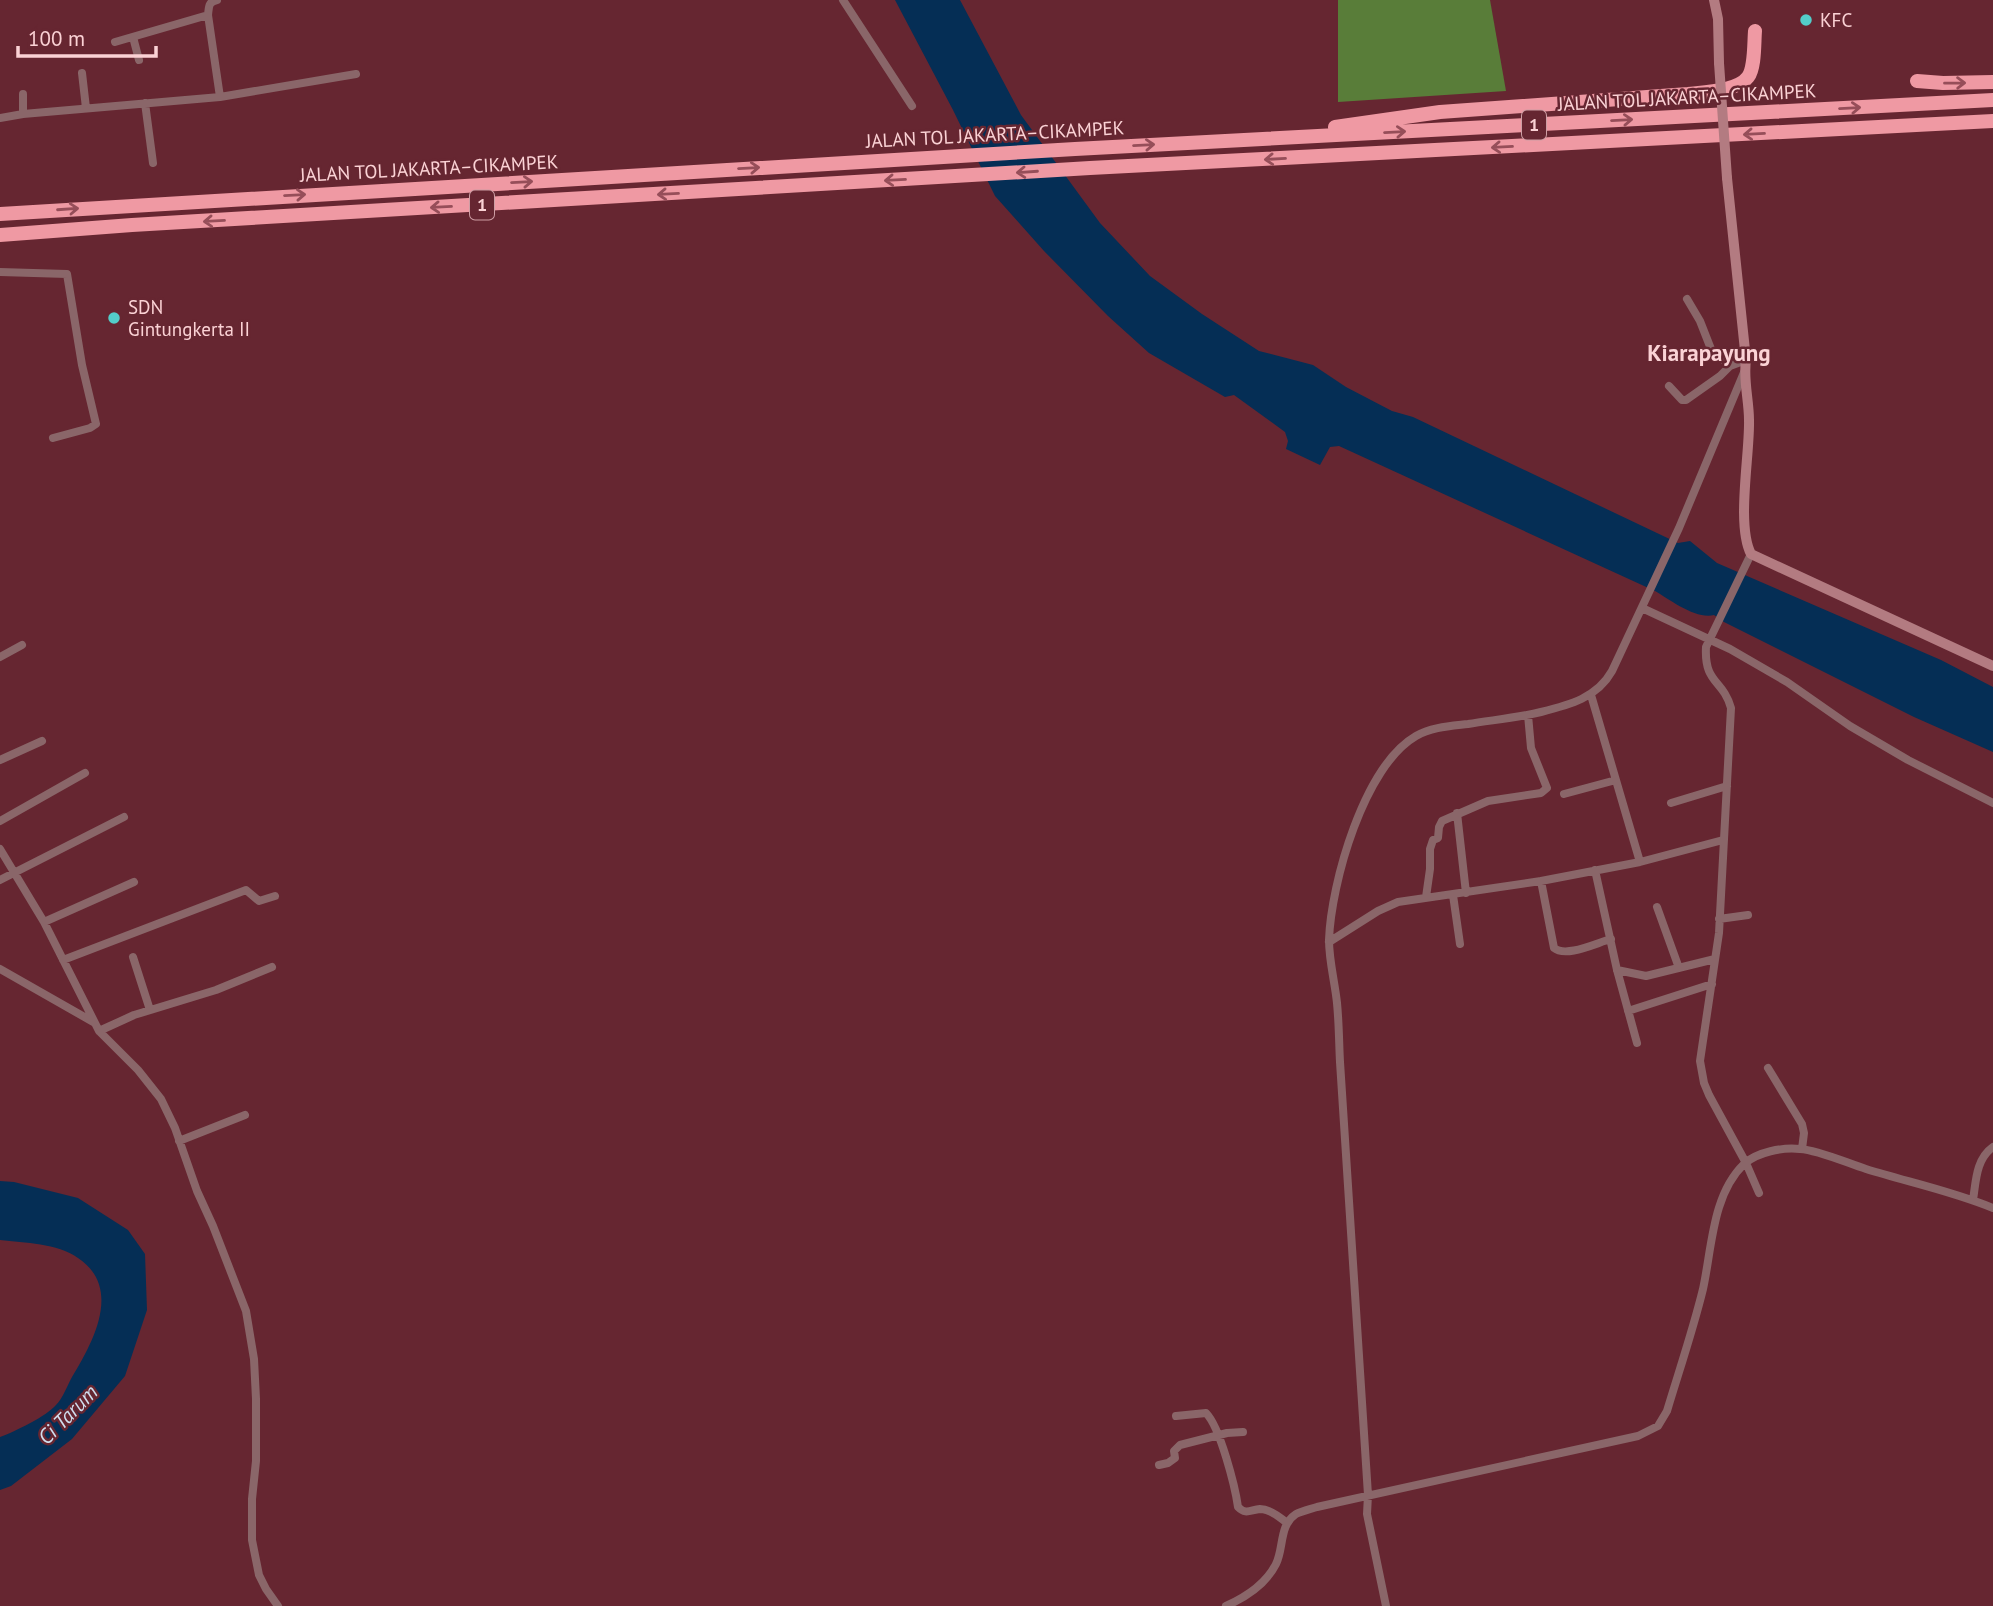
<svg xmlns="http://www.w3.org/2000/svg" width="1993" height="1606" viewBox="0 0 1993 1606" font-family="'PT Sans',sans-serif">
	<rect width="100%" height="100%" fill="#662631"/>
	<path fill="#597d39" d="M1338,0h152l16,91 -168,11z"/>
	<path fill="#052e55" d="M895,0h65l61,115 79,108 50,53 52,38 57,37 54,14 33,22 46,24 21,6 265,126 12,-2 27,22 224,97 52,27v65l-79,-35 -190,-95 -10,-7c-17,5 -44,-15 -59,-24l-316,-145 -9,1 -10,18 -34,-16 2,-8 -3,-9 -51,-37 -9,2 -76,-44 -41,-37 -64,-65 -49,-55 -42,-86z
		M0,1181l14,1 64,16 50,32 17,24 2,56 -22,66 -53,63 -61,47 -11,4v-53c14,-5 47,-21 56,-32 7,-7 11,-19 16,-28 21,-35 51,-89 6,-119 -21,-15 -53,-15 -78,-18z"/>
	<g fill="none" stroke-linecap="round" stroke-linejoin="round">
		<path stroke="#8a6669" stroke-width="8" d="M217,0c-9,2 -8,7 -9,15l12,82
			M843,0l69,106
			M133,37l6,23
			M115,42l93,-27
			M82,73l4,35
			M145,103l8,60
			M23,114v-20
			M0,118l23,-4 197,-17 136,-23
			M0,272l67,2 15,91 14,59 -6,4 -37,10
			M1687,299l13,22 11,28 19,17
			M1669,386l13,14h4l34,-24 10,-10 16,-6
			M1751,554l-45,93c-2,37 17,32 25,61l-12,225 -19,128 4,22 5,12 37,68 13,30
			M1642,608l88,41 57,33 63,44 58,34 85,43
			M0,657l22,-12
			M1591,695l49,167
			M0,760l42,-19
			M1564,794l52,-14
			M1671,803l56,-17
			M1457,813l9,80
			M0,821l85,-48
			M0,849l44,73 51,101
			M1595,870l22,100 20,73
			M0,880l124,-63
			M1541,881l13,67c12,10 42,-5 57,-9
			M1453,895l7,49
			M1426,897l4,-28v-20l3,-9 5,-2 1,-11 3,-6 46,-20 53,-8 6,-5 -16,-40 -3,-33
			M1657,907l22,61
			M1719,919l29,-4
			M44,922l90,-40
			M1329,942l49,-31 20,-9 143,-21 99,-19 83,-22
			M133,957l17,53
			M63,960l183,-70 13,11 16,-5
			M0,969l95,54 4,8 39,39 23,29 14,29 22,63 16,35 33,85 8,48 2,40v62l-4,38v41l7,35 7,14 12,17
			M1617,970l29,6 69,-17
			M1628,1011l84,-27
			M99,1031l35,-16 82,-25 56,-23
			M1768,1068l34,56 2,9 -2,16
			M179,1141l66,-26
			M1973,1200c3,-19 3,-41 20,-53
			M1176,1416l30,-3c14,14 29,73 32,94 8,8 12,3 22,2 10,0 20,8 27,14
			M1159,1465l9,-2 7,-5 -1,-7 6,-6 47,-12 16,-1
			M1226,1606c20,-9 40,-22 50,-42 8,-16 3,-39 20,-50 6,-3 15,-5 21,-7l321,-71 20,-10 9,-15c12,-40 26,-81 36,-122 9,-41 9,-94 41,-125 13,-12 39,-17 56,-15 18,1 47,14 66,20 42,13 86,22 127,39
			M1386,1606l-19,-92 1,-19 -28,-433c-1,-19 -1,-39 -3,-59 -2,-20 -8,-42 -8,-63 2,-57 35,-174 87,-204 15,-9 35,-10 52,-12 24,-4 49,-6 73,-12 28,-7 56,-14 71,-41l67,-143 66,-158"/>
		<path stroke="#b37b81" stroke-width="10" d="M1714,0l4,19 1,44
			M1727,178l19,182c-3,20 3,40 3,60 1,34 -13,105 2,134l242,112"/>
		<path stroke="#ef99a3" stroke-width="14" d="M1917,81l26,2 50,-1
			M1335,127l105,-15 248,-18c17,-2 50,-3 60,-17 7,-9 6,-34 7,-46
			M0,214l1075,-65 918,-49
			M0,235l132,-10 958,-57 903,-47"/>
		<path stroke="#b37b81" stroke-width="10" d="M1719,63l8,115"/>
	</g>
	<defs><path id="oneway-shaft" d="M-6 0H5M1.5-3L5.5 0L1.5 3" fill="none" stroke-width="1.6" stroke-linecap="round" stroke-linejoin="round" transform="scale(1.75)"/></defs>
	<g stroke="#964e59">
		<use href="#oneway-shaft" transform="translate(1955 83) rotate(-1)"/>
		<use href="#oneway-shaft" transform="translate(1850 108) rotate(-3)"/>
		<use href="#oneway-shaft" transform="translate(1622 120) rotate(-3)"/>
		<use href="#oneway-shaft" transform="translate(1395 132) rotate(-3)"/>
		<use href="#oneway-shaft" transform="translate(1754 134) rotate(177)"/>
		<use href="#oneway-shaft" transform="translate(1144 145) rotate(-3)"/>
		<use href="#oneway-shaft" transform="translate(1502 147) rotate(177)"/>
		<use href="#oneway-shaft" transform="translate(1275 159) rotate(177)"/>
		<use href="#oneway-shaft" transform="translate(749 168) rotate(-3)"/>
		<use href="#oneway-shaft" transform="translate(1027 172) rotate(176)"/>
		<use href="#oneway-shaft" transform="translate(895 180) rotate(177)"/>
		<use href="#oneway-shaft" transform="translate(522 182) rotate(-3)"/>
		<use href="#oneway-shaft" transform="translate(668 194) rotate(177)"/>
		<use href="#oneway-shaft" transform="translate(295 195) rotate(-3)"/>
		<use href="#oneway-shaft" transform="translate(441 207) rotate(177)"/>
		<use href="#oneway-shaft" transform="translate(68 209) rotate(-4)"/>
		<use href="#oneway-shaft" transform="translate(214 221) rotate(177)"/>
	</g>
	<g fill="#53cdc9" stroke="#662631" stroke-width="2.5">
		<circle cx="1806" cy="20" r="7"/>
		<circle cx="114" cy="318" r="7"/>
	</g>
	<g text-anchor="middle" stroke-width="5" stroke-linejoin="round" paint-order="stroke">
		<g fill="#662631" stroke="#ce9ea4" stroke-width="2">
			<rect x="1522" y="110.5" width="24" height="29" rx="5"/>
			<rect x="470" y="190.5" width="24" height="29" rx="5"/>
		</g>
		<g font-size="18" font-weight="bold" fill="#fbd2d5">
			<text x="1534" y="131">1</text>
			<text x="482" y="211">1</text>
		</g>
		<g font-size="19" fill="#fbd2d5" stroke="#662631" text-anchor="start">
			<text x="1820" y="27">KFC</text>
			<text x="128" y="314">SDN<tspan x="128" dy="22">Gintungkerta II</tspan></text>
		</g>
		<g font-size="19" fill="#fbd2d5" stroke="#662631">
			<text transform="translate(1687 97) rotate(-3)" y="7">JALAN TOL JAKARTA–CIKAMPEK</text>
			<text transform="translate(995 134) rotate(-3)" y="7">JALAN TOL JAKARTA–CIKAMPEK</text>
			<text transform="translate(429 168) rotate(-3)" y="7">JALAN TOL JAKARTA–CIKAMPEK</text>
		</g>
		<g font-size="21" font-style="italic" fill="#d0deee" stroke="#662631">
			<text transform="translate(68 1415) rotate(-45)" y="7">Ci Tarum</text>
		</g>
		<g font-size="23" font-weight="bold" fill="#fbd2d5" stroke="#662631">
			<text x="1709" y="361">Kiarapayung</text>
		</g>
	</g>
	<path d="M18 46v10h138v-10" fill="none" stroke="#fbd2d5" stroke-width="3.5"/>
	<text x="28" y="46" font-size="21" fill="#fbd2d5" stroke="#662631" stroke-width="5" paint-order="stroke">100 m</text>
</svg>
